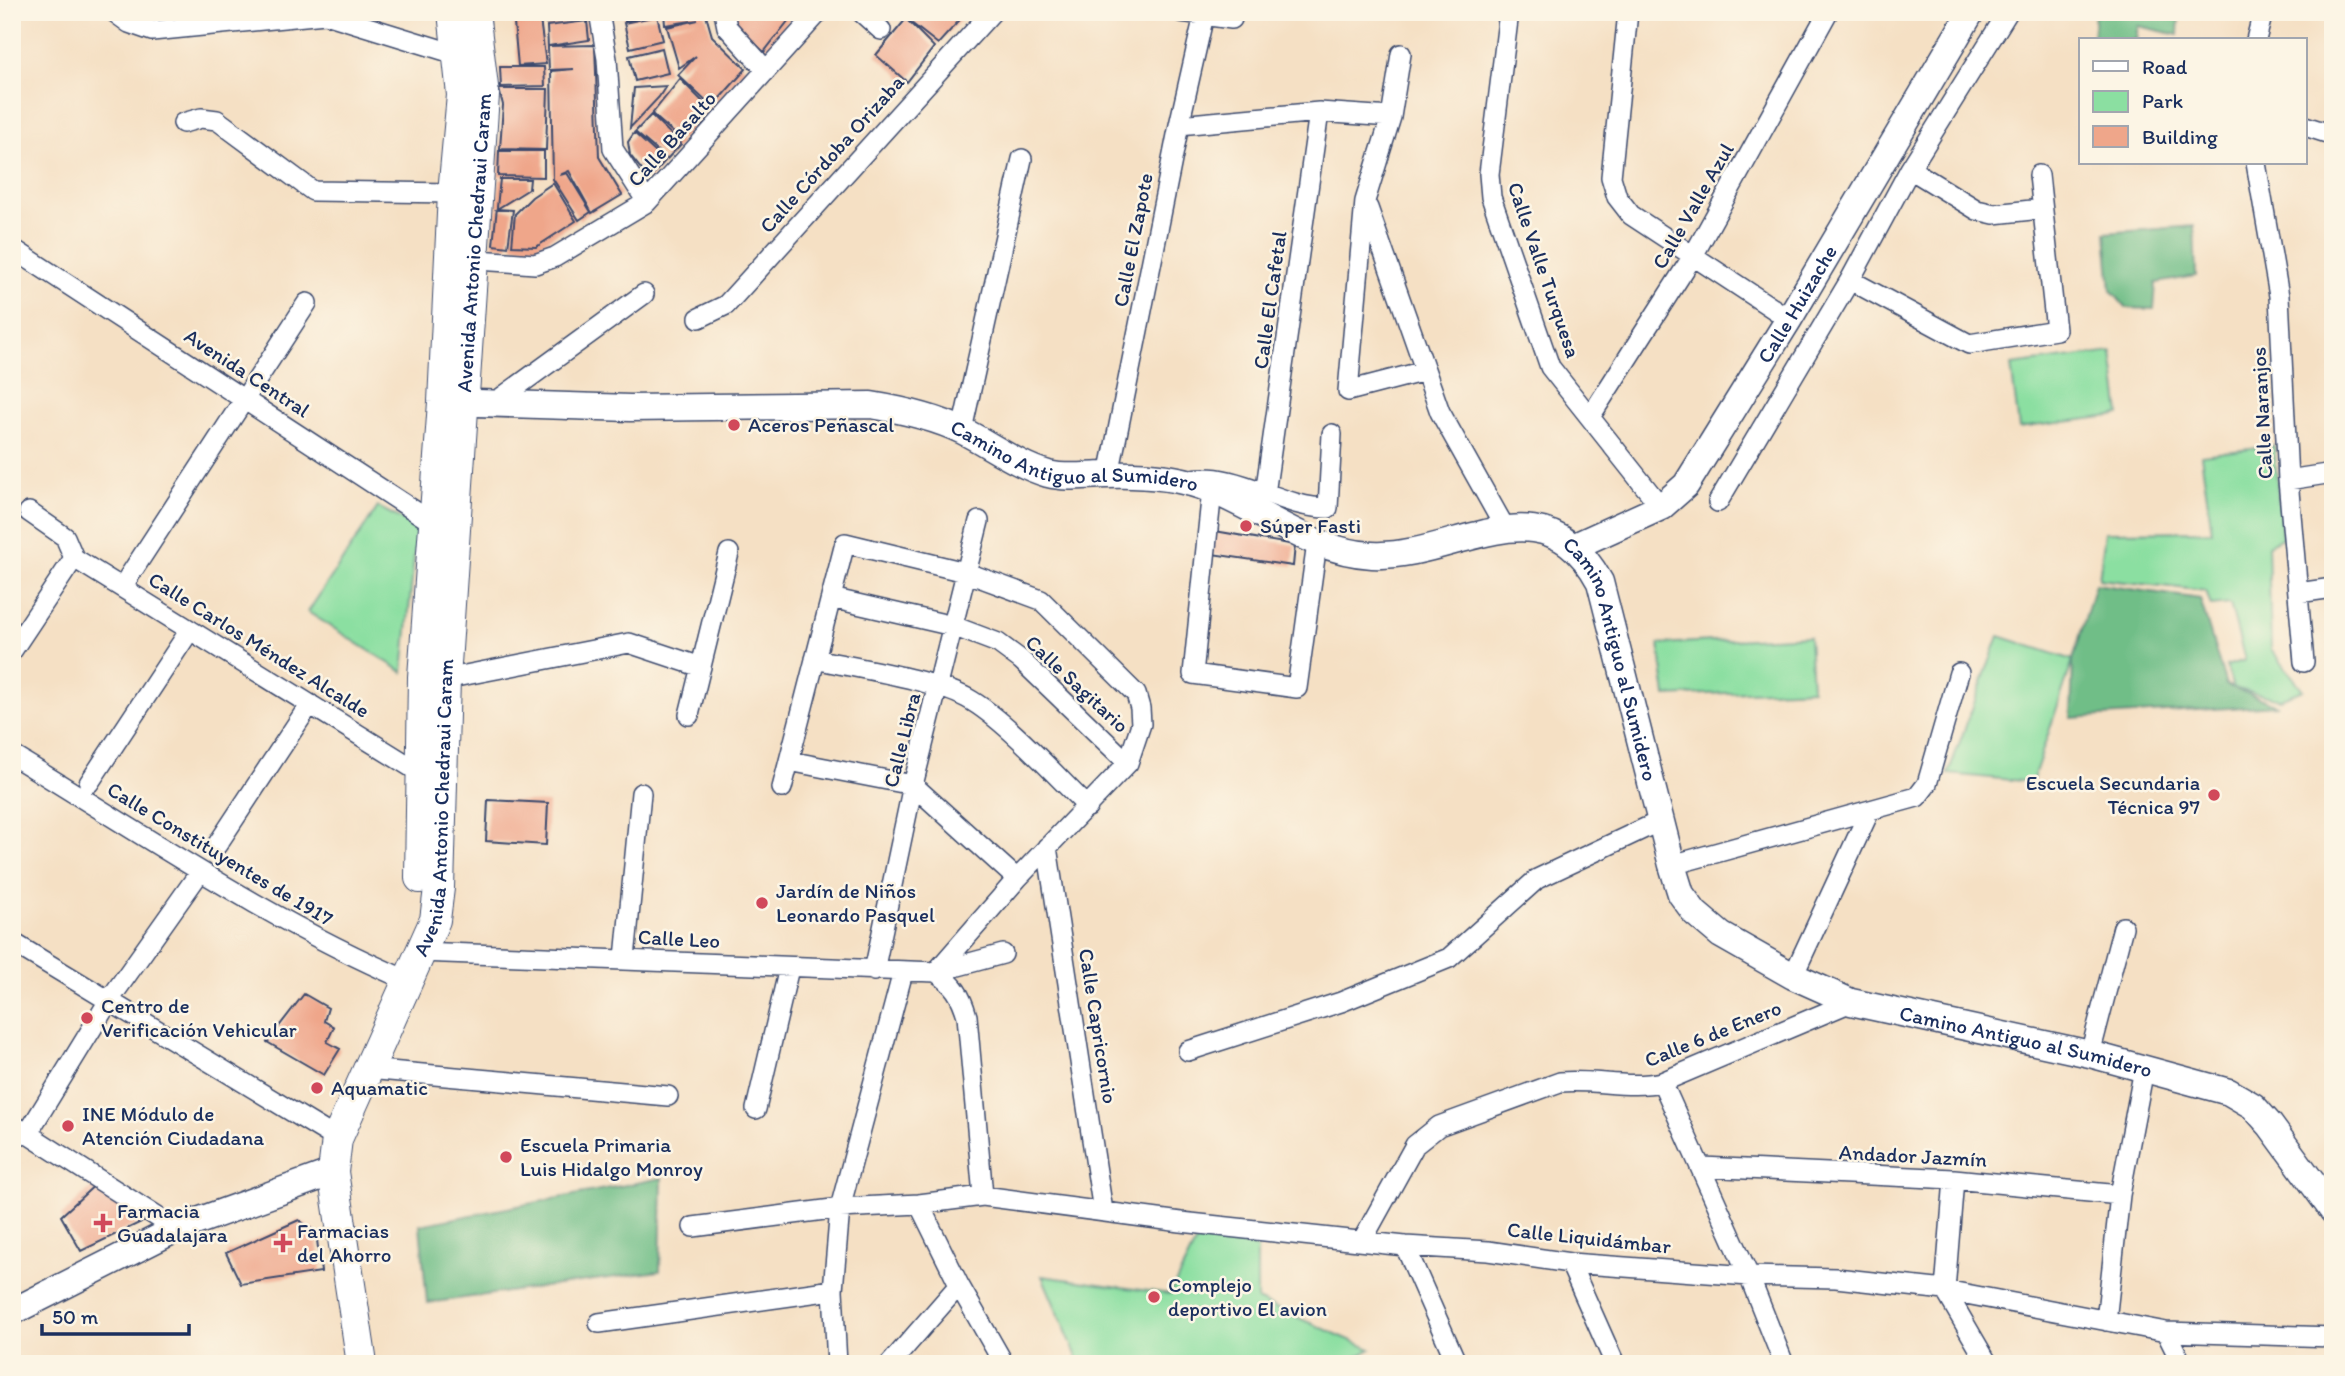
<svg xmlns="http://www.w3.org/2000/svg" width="2345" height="1376" viewBox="0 0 2345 1376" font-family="Itim,sans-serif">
	<rect width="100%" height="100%" fill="#fcf5e5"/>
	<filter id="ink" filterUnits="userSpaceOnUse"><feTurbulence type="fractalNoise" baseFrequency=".0143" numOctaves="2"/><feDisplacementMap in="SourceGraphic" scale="14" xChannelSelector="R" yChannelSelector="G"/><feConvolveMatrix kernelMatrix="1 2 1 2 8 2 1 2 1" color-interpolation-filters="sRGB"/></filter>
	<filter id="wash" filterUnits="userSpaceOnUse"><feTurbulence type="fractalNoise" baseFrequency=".00686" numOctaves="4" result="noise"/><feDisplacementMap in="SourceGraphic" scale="28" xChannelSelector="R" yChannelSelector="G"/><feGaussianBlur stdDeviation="1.57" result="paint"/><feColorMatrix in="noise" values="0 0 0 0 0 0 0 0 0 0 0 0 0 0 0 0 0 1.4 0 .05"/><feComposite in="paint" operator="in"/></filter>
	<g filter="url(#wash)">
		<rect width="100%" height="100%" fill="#f5e0c4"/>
		<path fill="#8bdfa1" stroke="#538780" stroke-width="2" d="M133,12h132l-114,12z
			M2112,352l8,63 -101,13 -8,-63z
			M2274,446l8,92 -14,7 3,104 32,41 -23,9 -47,-11 -7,-22 19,-6 -15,-56 -19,2 -5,-15 -107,-12 6,-47 107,-1 -11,-76z
			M378,507l39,20 -14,145 -95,-60z
			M1809,636l3,53 -146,7 -7,-52z
			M1999,636l74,24 -41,122 -84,-8z
			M1200,1234l57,14v52l114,49 -27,15h-264l-38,-88 128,18z"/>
		<path fill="#70be87" stroke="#467672" stroke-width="2" d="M2095,12h84l-1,23 -40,-9 -2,14h-43z
			M2194,226l2,50 -40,7 -2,26 -28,-1 -15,-18 -5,-57z
			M2095,584l105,15 26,86 51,20 -206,13 2,-58z
			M662,1178l-2,93 -233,32 -7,-78z"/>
		<g id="blocks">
			<path fill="#efa68a" d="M513,12h26l7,52 -28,2z
				M545,12h40l1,6 -40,5z
				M623,12h36v1l-34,8z
				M664,12h41l7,24 34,33 -34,38 -34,-32 18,-19 -17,12 -12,-41 31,-7 -33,5z
				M736,12h56v4l-28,36 -30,-28z
				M898,12h14l-6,7z
				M917,12h50l-29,32 -28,-22z
				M657,16l6,24 -33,8 -6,-25z
				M906,19l28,28 -27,35 -31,-27z
				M587,21l2,19 -40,6 46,-1 4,112 23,38 -30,18 -23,-42 -9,4 7,-2 24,39 -12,8 -26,-41 -2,-108 23,-2 -25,1 -2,-44z
				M662,48l6,25 -33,8 -6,-25z
				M500,67h44l1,19 -44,1z
				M680,79l29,29 -27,32 -30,-26z
				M666,86l-7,11 -29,31 4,-40z
				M499,89h49l-2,61 -46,-1 3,-44z
				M651,115l30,29 -14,15 -32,-27z
				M634,133l31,28 -16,18 -19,-24 -2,-13z
				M499,151h45v26l-46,-1z
				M500,179h30l-1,10 -32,20 16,1 -5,37 -15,-2z
				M553,183l23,38 -40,26 -24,-1 3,-32 17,-17z
				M1215,531l80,14 -2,21 -81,-12z
				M488,800l60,3 -2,42 -60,-4z
				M304,994l24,14 -4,13 10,6 -7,15 13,7 -16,26 -57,-33z
				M98,1182l56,34 -73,35 -20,-35z
				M299,1220l17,12 5,40 -80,12 -15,-31z"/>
		</g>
	</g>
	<g filter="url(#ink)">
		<use href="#blocks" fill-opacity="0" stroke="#3c4a6d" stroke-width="2"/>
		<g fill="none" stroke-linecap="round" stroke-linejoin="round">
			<defs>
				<path id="minor" d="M114,12l15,11 23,8 173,-17
					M319,12l146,45
					M599,12l8,47 6,90 34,53
					M724,12l3,15 38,42
					M861,12l20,18
					M1181,12l51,7 1,-7
					M1509,12l-20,162 2,23 59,170 111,140
					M1628,12l-17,165 6,20 14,18 158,104
					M2256,40l7,-28
					M1401,54l-10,63 -26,84 -17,190 77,-20
					M183,123l18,-5 16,2 96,71 140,2
					M1179,125l140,-13 72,5
					M2305,126l28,9
					M2256,163l23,133 9,184 16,182
					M1910,169l67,41 17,4 47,-5
					M1368,208l72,204 65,116
					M12,248l429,280
					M463,259l72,5 20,-7 92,-55 172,-190
					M1850,280l119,64 87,-14 -17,-155
					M699,318l27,-13 266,-293
					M494,403l150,-109
					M1590,417l103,-161 135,-244
					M962,430l60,-271
					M1109,475l70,-350 25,-110
					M1192,479c47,-7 89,29 136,29l4,-74
					M2288,480l45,-7
					M1212,490l-19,184 104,14 20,-145
					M1265,494l54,-382
					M1718,502l132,-222 60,-111 98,-157
					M29,512l36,25 9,21
					M74,558l345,214
					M122,587l185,-284
					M2298,593l35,-5
					M831,598l122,28 45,17 23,17 107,103
					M12,651l62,-93
					M815,659c44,10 114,19 152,39 38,21 89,78 121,109
					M445,679l184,-36 72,24
					M689,715l40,-162
					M12,755c131,79 256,166 397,226
					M789,761l124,24 104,94
					M89,783l101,-153
					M782,788l63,-245 120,29 76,28 95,94 4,14 1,16 -13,39 -111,116 -81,93
					M217,845l93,-141
					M1047,847l56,364
					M1672,865l245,-68 10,-13 32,-111
					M12,942l325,197
					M419,952l517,20 67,-18
					M625,958l16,-165
					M874,971l39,-186 66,-264
					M936,972c18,12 25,23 31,44l16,180
					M1793,976l77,-166
					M1188,1051l153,-49 108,-44 88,-79 123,-58
					M2090,1054l33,-127
					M367,1069l301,27
					M1662,1082l87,194 35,88
					M756,1109l33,-141
					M12,1124l164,105
					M28,1133l82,-134 90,-127
					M1702,1167l252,12 166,16
					M1954,1179l-9,111 43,74
					M919,1204l40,81 45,79
					M693,1227l147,-19 79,-4 64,-8 198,26 224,24 83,5 82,12 179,13 87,2 109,12 221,42 167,5
					M1363,1239l52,-94 24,-19 121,-44c35,-3 68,7 102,0l189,-80
					M1405,1246l52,118
					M1570,1263l45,101
					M2106,1321l14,-126 24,-126
					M599,1323l234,-33
					M2166,1332l16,32
					M837,1364l-4,-74 7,-82 63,-236
					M890,1364l69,-79"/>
				<g id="secondary">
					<path id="s1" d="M445,402l185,6 241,-3c31,5 63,12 92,26 28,14 54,34 85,43 19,5 39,1 58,1 30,-1 66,1 95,11 57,20 108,66 171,69 85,4 171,-78 228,27l72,283 9,29 14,19 26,22 72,41 58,26 239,52 139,38 24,14 17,19 63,86"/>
					<path id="s2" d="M1575,546l86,-39 25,-22 103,-166 182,-307"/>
					<path d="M12,1312l164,-83 157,-57"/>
				</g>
				<g id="primary">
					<path d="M420,878l3,-201 20,-275 10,-209 9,-98 -9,-83"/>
					<path id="s3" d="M362,1364l-29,-192 4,-33 98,-219 4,-32 6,-209 39,-584 -10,-83"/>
				</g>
			</defs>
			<use href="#minor" stroke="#3c4a6d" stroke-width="22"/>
			<use href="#secondary" stroke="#3c4a6d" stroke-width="29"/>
			<use href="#primary" stroke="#3c4a6d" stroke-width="32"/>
			<use href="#minor" stroke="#fff" stroke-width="19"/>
			<use href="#secondary" stroke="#fff" stroke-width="26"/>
			<use href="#primary" stroke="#fff" stroke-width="30"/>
		</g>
	</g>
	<g fill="#d1495b" stroke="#fcf5e5" stroke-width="2.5">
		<circle cx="734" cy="425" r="7"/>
		<circle cx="1246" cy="526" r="7"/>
		<circle cx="2214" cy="795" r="7"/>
		<circle cx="762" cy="903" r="7"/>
		<circle cx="87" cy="1018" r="7"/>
		<circle cx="317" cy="1088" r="7"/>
		<circle cx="68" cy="1126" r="7"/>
		<circle cx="506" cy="1157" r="7"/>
		<path d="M99.5 1212.5h7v7h7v7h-7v7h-7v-7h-7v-7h7z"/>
		<path d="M279.5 1232.5h7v7h7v7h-7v7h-7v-7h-7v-7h7z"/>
		<circle cx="1154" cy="1297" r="7"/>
	</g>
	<g text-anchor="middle" stroke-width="5" stroke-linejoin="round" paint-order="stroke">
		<g font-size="21" fill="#1b2f5e" stroke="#fcf5e5">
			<text transform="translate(672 139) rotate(-48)" y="7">Calle Basalto</text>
			<text transform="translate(832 154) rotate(-48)" y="7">Calle Córdoba Orizaba</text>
			<text transform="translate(1693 206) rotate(-60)" y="7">Calle Valle Azul</text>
			<text transform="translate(1133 240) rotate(-79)" y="7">Calle El Zapote</text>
			<text dy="7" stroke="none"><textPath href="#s3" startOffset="1146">Avenida Antonio Chedraui Caram</textPath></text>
			<text transform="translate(1544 270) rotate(71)" y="7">Calle Valle Turquesa</text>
			<text transform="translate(1270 300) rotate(-82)" y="7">Calle El Cafetal</text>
			<text dy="7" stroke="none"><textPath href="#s2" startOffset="340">Calle Huizache</textPath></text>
			<text transform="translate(247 373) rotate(33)" y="7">Avenida Central</text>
			<text transform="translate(2262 413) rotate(-93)" y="7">Calle Naranjos</text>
			<text dy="7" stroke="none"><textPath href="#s1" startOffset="639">Camino Antiguo al Sumidero</textPath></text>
			<text transform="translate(259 645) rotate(32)" y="7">Calle Carlos Méndez Alcalde</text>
			<text dy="7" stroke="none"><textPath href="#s1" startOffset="1286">Camino Antiguo al Sumidero</textPath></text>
			<text transform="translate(1077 684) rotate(43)" y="7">Calle Sagitario</text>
			<text transform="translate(902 740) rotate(-76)" y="7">Calle Libra</text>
			<text dy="7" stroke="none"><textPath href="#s3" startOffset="579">Avenida Antonio Chedraui Caram</textPath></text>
			<text transform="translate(220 854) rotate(31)" y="7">Calle Constituyentes de 1917</text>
			<text transform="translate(679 939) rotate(3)" y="7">Calle Leo</text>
			<text transform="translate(1098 1026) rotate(81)" y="7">Calle Capricornio</text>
			<text transform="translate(1713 1034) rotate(-22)" y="7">Calle 6 de Enero</text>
			<text dy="7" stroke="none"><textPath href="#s1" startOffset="1916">Camino Antiguo al Sumidero</textPath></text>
			<text transform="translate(1913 1156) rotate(3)" y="7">Andador Jazmín</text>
			<text transform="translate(1589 1238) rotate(6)" y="7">Calle Liquidámbar</text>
		</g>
		<g font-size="21" fill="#1b2f5e" stroke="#fcf5e5" text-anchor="start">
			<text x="748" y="432">Aceros Peñascal</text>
			<text x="1260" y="533">Súper Fasti</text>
			<text x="2200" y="790" text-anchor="end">Escuela Secundaria<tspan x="2200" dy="24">Técnica 97</tspan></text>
			<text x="776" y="898">Jardín de Niños<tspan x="776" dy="24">Leonardo Pasquel</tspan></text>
			<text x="101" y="1013">Centro de<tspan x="101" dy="24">Verificación Vehicular</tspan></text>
			<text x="331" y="1095">Aquamatic</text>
			<text x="82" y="1121">INE Módulo de<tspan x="82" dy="24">Atención Ciudadana</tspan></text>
			<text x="520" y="1152">Escuela Primaria<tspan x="520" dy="24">Luis Hidalgo Monroy</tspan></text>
			<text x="117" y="1218">Farmacia<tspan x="117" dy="24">Guadalajara</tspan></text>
			<text x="297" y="1238">Farmacias<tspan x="297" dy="24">del Ahorro</tspan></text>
			<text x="1168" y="1292">Complejo<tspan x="1168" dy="24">deportivo El avion</tspan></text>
		</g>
	</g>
	<rect width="2345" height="1376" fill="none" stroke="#fcf5e5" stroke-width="42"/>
	<rect x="2079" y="38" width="228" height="126" fill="#fcf5e5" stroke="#a2a6af" stroke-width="2"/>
	<rect x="2093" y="61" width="35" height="10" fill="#ffffff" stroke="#a2a6af" stroke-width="2"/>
	<text x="2142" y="74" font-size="21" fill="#1b2f5e">Road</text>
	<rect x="2093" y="91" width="35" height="21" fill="#8bdfa1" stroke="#a2a6af" stroke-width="2"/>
	<text x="2142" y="108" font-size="21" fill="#1b2f5e">Park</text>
	<rect x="2093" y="126" width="35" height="21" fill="#efa68a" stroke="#a2a6af" stroke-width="2"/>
	<text x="2142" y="144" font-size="21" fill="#1b2f5e">Building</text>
	<path d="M42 1324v10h147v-10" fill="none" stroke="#1b2f5e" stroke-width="3.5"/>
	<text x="52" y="1324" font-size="21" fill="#1b2f5e" stroke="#fcf5e5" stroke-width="5" paint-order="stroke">50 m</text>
</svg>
